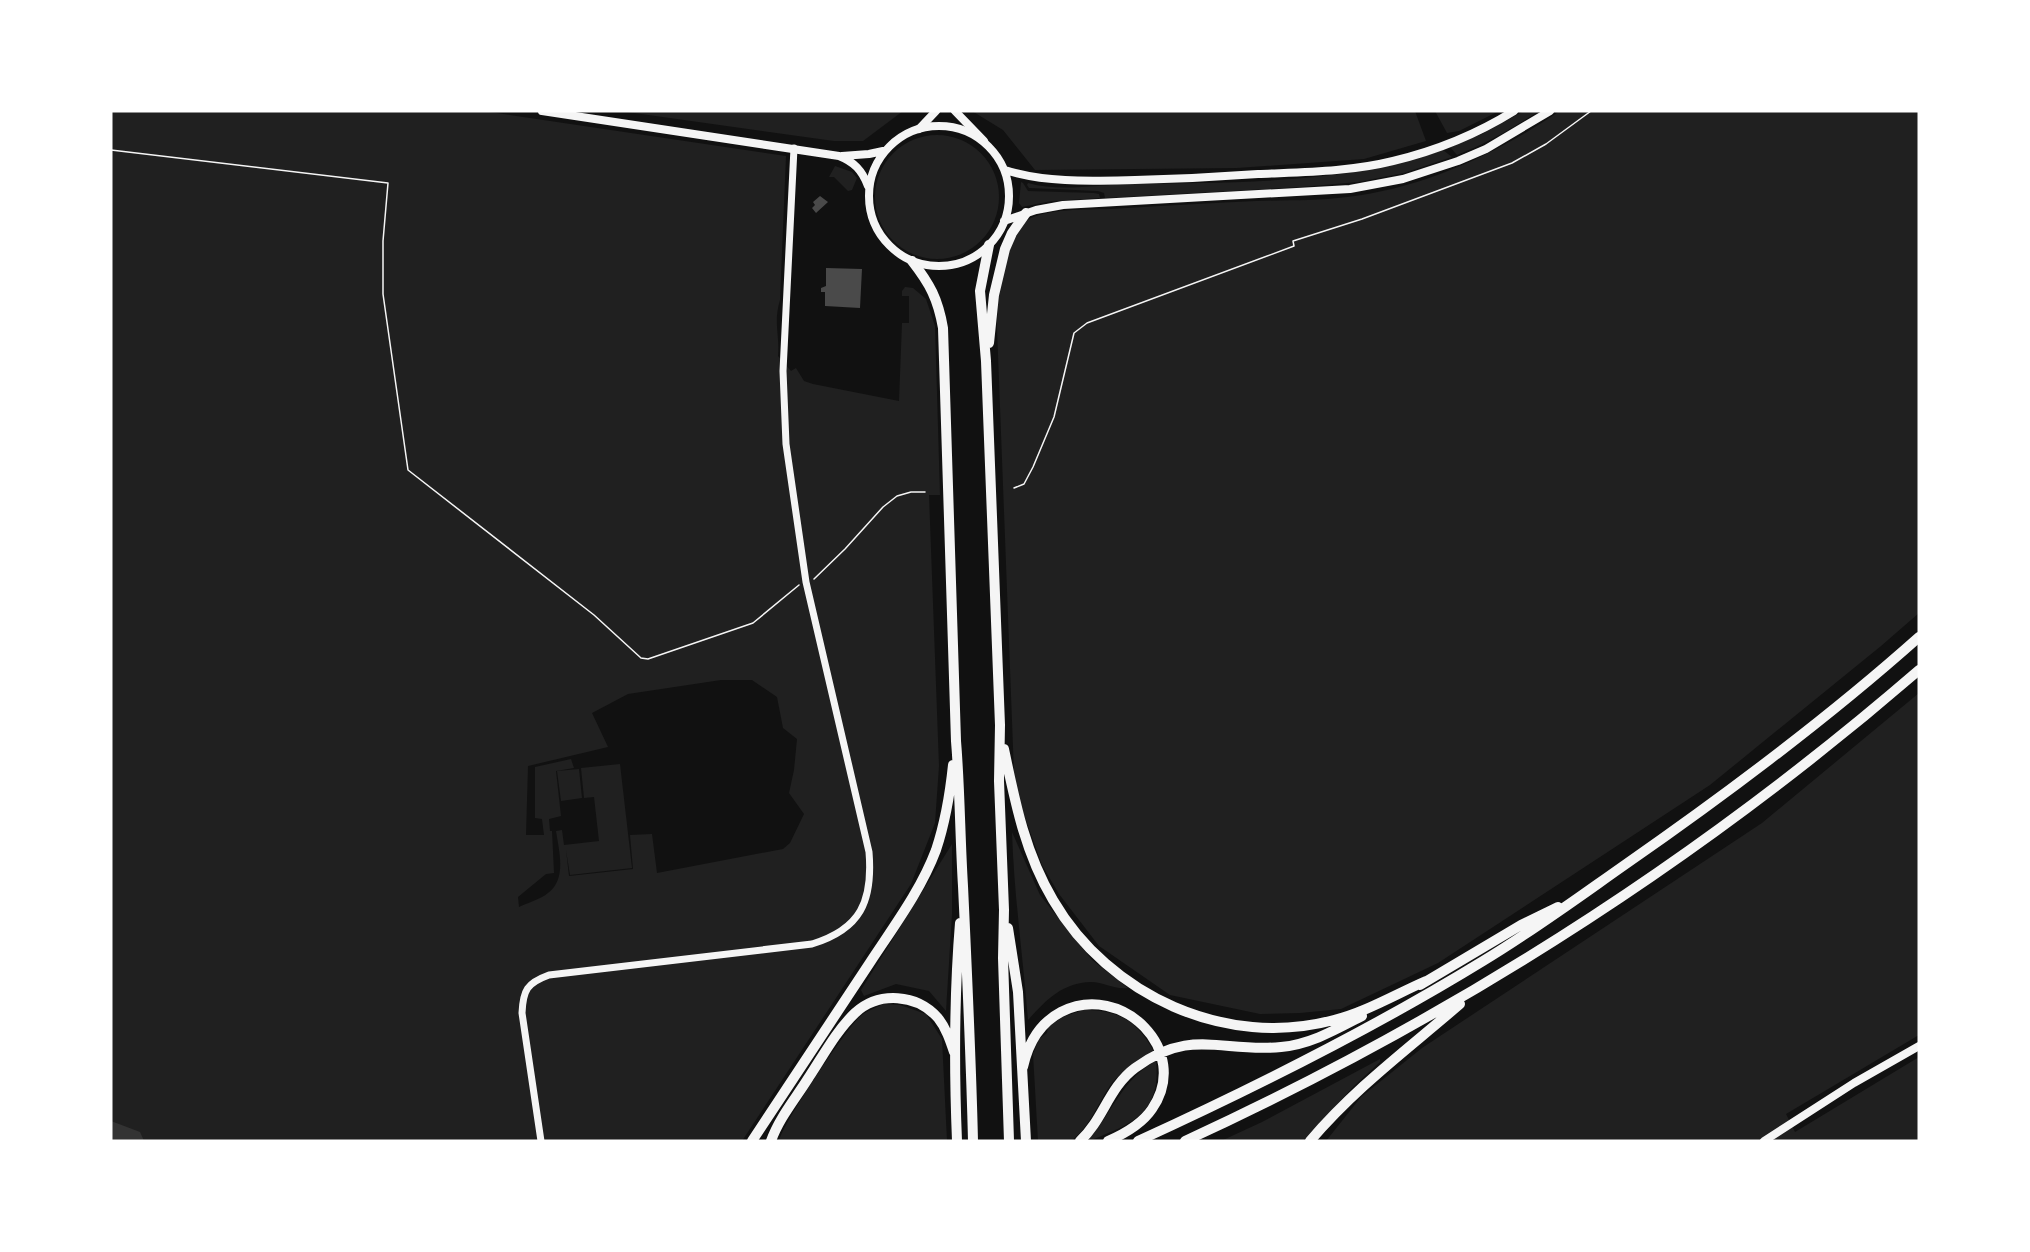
<svg xmlns="http://www.w3.org/2000/svg" width="2030" height="1252" viewBox="0 0 2030 1252" font-family="Figtree,sans-serif">
	<rect width="100%" height="100%" fill="#111"/>
	<path fill="#202020" fill-rule="evenodd" d="M111,111h372l303,45 -6,144c-7,23 0,35 -2,56l13,15 5,-3 8,13 9,3 86,17 3,-78h7v-27h-7v-5l3,-4 8,1 13,11 9,27 5,169h-11l10,271 -4,57 -24,61 -169,257h-631zM721,680h31l25,17 6,31 14,11 -3,31 -5,23 15,21 -14,29 -7,6 -126,24 -5,-39 -22,1 3,34 -64,7 -3,-26 4,25 62,-7 -12,-104 -39,4 3,30 10,-1 5,44 -35,4 -2,-15 -6,1c3,20 11,48 -8,62 -7,6 -21,10 -29,14l-1,-10 28,-23 8,-1 -2,-42h-2l-1,-12 12,-3 -5,-45 18,-3 -3,-9 -36,8v51l7,1 2,16h-18l2,-69 80,-19 -16,-34 36,-19z
		M620,111h283l-40,30h-29z
		M972,111h443l11,30 -62,18 -127,9 -202,2 -32,-40z
		M1435,111h64l-40,20 -12,2z
		M1524,111h15c-26,17 -53,33 -82,44l-7,-8 32,-13z
		M1560,111h359v502l-38,33 -171,139 -272,178 -97,46 -41,4 -40,1 -90,-19 -71,-49 -40,-52 -17,-29 -24,-67 -4,-25 -17,-445c0,-26 7,-92 29,-107 18,-13 62,-11 85,-12 48,-3 97,-6 145,-8 30,-1 61,0 91,-4 77,-9 149,-43 213,-86z
		M875 197a62 62 0 1 1 124 0a62 62 0 1 1-124 0Z
		M1443,150l9,7 -48,16 -46,9 -57,5 -196,11 -1,-5 -6,-2 -69,-3 -2,-3 1,-2c31,9 68,2 100,1 105,-2 215,1 315,-34z
		M835,166l17,6 5,6 -5,12 -4,1 -14,-14h-5z
		M1021,182l2,1 5,8 66,2 5,1 1,4 -48,3 -30,6 -3,-4z
		M1919,693v342l-133,79 9,18 124,-75v84h-593l35,-44 61,-49 340,-225z
		M579,769l3,29 -21,3 -4,-30z
		M1012,832l28,63 52,65 36,28c-13,2 -24,-6 -37,-6 -29,1 -45,18 -63,38 -5,-63 -14,-125 -16,-188z
		M952,844v70l-6,97 -17,-20 -33,-7 -32,12 -3,-6z
		M883,1004l17,1 26,9 16,25 5,102h-168c3,-16 69,-116 83,-126 6,-5 14,-7 21,-11z
		M1083,1010c35,0 54,10 71,42 -16,8 -31,17 -42,31 -14,19 -21,43 -41,58h-33l-5,-87 6,-15 8,-6 1,-6 15,-10z
		M1380,1059v3l-26,24 -51,55h-82l41,-19z
		M1156,1061c4,37 -10,56 -43,70 -8,3 -17,8 -26,10 25,-27 35,-62 69,-80z"/>
	<path fill="#333" d="M111,1121l29,11 4,9h-33z"/>
	<path fill="#4a4a4a" d="M820,196l8,6 -12,11 -4,-5 3,-3 -2,-3z
		M826,268l36,1 -2,39 -35,-2v-14h-4v-4l5,-2z"/>
	<g fill="none" stroke-linecap="round" stroke-linejoin="round">
		<path stroke="#f5f5f5" stroke-width="1.5" d="M111,150l277,33 -5,58v53l25,176 186,145 47,43 7,1 105,-36 46,-38
			M1014,488l10,-4 9,-17 21,-50 20,-84 13,-10 207,-77 -1,-5 69,-22 150,-56 34,-19 45,-33
			M814,579l31,-30 38,-42 14,-11 14,-4h14"/>
		<path stroke="#f5f5f5" stroke-width="7" d="M541,1141l-19,-128c1,-23 5,-30 27,-38l263,-31c49,-15 61,-43 57,-92l-63,-270 -20,-138 -3,-73 11,-223"/>
		<path stroke="#f5f5f5" stroke-width="8" d="M955,111l29,30
			M919,129l17,-18
			M1764,1141l90,-58 65,-37"/>
		<path stroke="#f5f5f5" stroke-width="8" d="M542,111l297,45c15,6 23,14 29,30
			M869 196a70 70 0 1 1 140 0a70 70 0 1 1-140 0Z
			M842,156l27,-2 14,-3
			M1005,170c42,13 86,11 130,10 41,-1 82,-3 123,-6 44,-2 91,-2 135,-13 42,-10 84,-27 121,-50
			M1004,221l32,-11 27,-5 287,-16 53,-10 55,-18 28,-12 64,-38"/>
		<path stroke="#f5f5f5" stroke-width="10" d="M989,245l-9,46 6,70 14,364 -1,56 5,129 -1,48 6,183
			M912,261c18,23 26,38 31,67l13,413c4,48 4,97 7,145 4,85 8,170 10,255
			M989,343l5,-48 11,-46 7,-16 14,-20
			M1004,749c11,53 21,104 49,151 56,96 173,149 281,120 32,-8 62,-26 92,-39
			M1008,928l10,64 8,149
			M1420,985l101,-60 37,-18
			M1023,1067c5,-23 17,-44 38,-55 61,-31 131,39 91,97 -10,15 -28,25 -44,32
			M752,1141c40,-60 80,-120 119,-180 23,-35 50,-71 65,-111 9,-27 14,-56 17,-85
			M771,1141c8,-23 25,-43 38,-64 14,-21 27,-46 46,-64 24,-22 62,-19 83,5 8,10 12,22 16,34
			M957,1141c-3,-73 -3,-145 3,-218
			M1080,1141c23,-21 29,-54 55,-73 56,-41 87,-15 146,-21 30,-3 54,-17 81,-31
			M1138,1141c118,-54 234,-112 345,-180 50,-30 96,-64 143,-97 102,-71 201,-145 293,-227
			M1185,1141c265,-122 513,-280 734,-471
			M1310,1141c46,-54 98,-92 150,-137"/>
	</g>
	<rect width="2030" height="1252" fill="none" stroke="#ffffff" stroke-width="225"/>
</svg>
